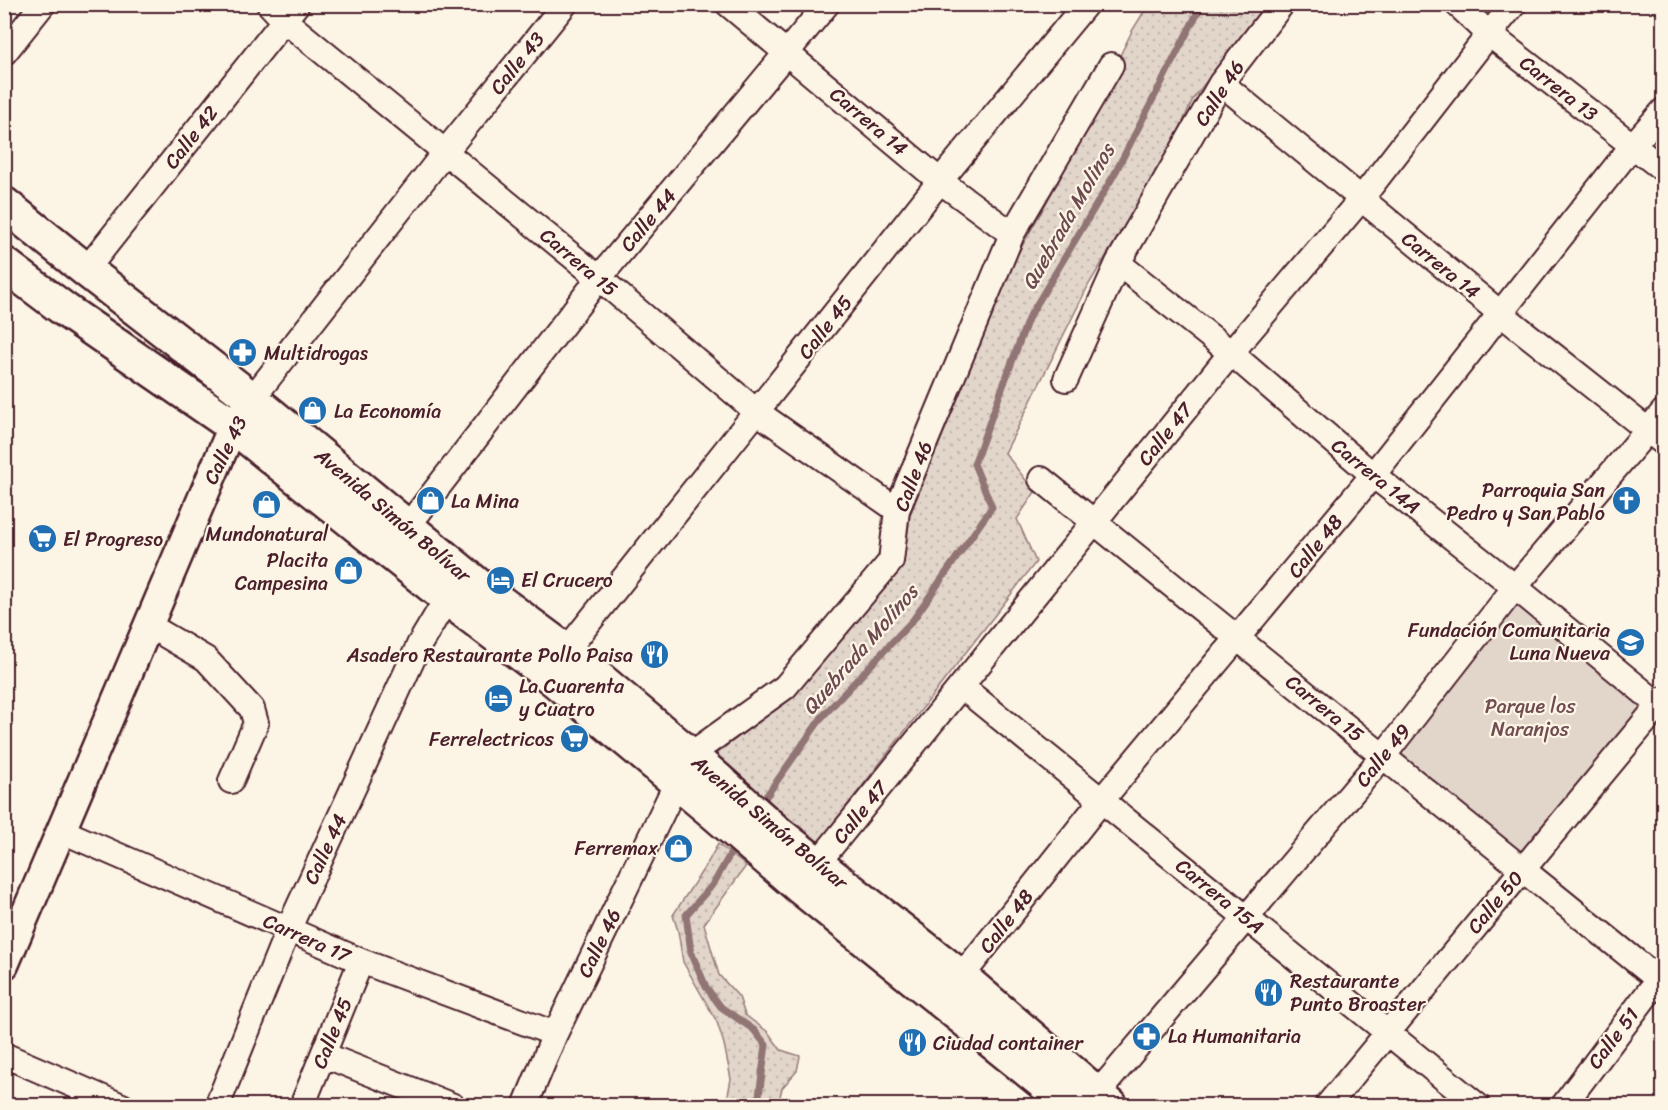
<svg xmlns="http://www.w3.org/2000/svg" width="1668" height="1110" viewBox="0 0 1668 1110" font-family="Sriracha,sans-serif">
	<defs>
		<pattern id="grass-dots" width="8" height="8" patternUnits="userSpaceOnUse" patternTransform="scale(1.5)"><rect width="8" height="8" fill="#e2d5ca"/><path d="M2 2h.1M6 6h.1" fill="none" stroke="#c3b6ae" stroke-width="1.8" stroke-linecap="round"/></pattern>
	</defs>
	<rect width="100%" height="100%" fill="#fcf5e5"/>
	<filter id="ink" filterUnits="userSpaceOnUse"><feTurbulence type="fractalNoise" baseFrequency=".0167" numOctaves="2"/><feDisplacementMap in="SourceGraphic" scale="12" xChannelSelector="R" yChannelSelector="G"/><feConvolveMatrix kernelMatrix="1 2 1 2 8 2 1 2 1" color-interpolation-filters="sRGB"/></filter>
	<g filter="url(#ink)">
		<path fill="url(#grass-dots)" stroke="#967a7a" stroke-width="1.5" d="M1148,5h117l-72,94 -25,56 -79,129 -84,169 30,39 -18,27 19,43 -218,281 -117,-78 92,-69 46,-53 64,-77 7,-51 102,-251 47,-84 73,-149z
			M718,844l28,22 -42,58 15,51 20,22 6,18 23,17 13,18 19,6 -3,15 -15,17 -4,17h-52l5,-26 -7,-35 -7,-22 -34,-60 -5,-31 -5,-16 35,-53z"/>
		<path fill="#e2d5ca" stroke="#967a7a" stroke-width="1.5" d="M1515,587l144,118 -135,163 -140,-113z"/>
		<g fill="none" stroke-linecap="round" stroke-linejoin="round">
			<path stroke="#917474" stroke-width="7" d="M760,805l62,-88 91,-97 79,-113 -18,-43 54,-145 86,-144 88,-171
				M737,842l-23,41 -28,32 5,37 15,35 15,20 33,23 12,15 -7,51 -6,10"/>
			<defs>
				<path id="minor" d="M269,4l15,16 315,258 158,134 140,98
					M728,4l212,177 72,53
					M1457,4l32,30 175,136
					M4,53l39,-49
					M1221,83l279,230 164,130
					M1118,263l113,90 142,122 142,112 149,122
					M86,270l211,-266
					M1066,379l52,-116 103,-180 61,-79
					M252,399l193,-247 120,-148
					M1041,479l623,505
					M408,526l191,-248 228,-274
					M148,625l58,34 46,50 4,14 -25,58
					M566,651l374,-470 146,-177
					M962,687l516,419
					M690,755l95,-68 106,-126 6,-51 115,-276 99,-169
					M62,831l299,130 194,73
					M817,864l414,-511 130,-154 128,-165 25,-30
					M961,977l140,-176 272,-326 260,-330 31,-35
					M4,1055l118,51
					M324,1055l129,51
					M1097,1094l287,-339 131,-168 149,-176
					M217,1106l71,-176 131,-285 28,-47
					M302,1106l59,-145
					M525,1106l30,-72 122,-252
					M1327,1106l337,-407
					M1563,1106l101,-134"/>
				<path id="tertiary" d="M4,965l229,-539 12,-17"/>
				<path id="primary" d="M4,204l82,66 166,129 233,192 81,60 124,104 89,79 182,143 150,129
					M4,264l61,46 168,116 214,172 104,79 163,136 87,75 271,218"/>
			</defs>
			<use href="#minor" stroke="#4a1f2b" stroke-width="28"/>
			<use href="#tertiary" stroke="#4a1f2b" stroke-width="33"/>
			<use href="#primary" stroke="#4a1f2b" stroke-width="38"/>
			<use href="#minor" stroke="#fcf5e5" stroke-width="24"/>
			<use href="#tertiary" stroke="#fcf5e5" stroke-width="28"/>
			<use href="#primary" stroke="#fcf5e5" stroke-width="33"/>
		</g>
	</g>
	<defs>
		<symbol id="pharmacy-disc" viewBox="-11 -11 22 22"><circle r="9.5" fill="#1f6fb2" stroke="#fcf5e5"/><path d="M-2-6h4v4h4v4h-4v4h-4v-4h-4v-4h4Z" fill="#fff"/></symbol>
		<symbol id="shop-disc" viewBox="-11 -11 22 22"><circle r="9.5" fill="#1f6fb2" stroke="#fcf5e5"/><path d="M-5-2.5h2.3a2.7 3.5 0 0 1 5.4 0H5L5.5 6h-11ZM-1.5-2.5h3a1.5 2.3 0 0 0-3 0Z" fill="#fff"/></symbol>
		<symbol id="church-disc" viewBox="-11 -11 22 22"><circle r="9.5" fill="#1f6fb2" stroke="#fcf5e5"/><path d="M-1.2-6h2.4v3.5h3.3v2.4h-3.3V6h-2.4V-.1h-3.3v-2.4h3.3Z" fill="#fff"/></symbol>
		<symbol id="supermarket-disc" viewBox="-11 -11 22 22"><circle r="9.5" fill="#1f6fb2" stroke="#fcf5e5"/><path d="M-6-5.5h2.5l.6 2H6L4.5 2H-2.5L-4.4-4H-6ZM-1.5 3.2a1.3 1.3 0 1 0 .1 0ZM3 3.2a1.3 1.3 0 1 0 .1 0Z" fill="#fff"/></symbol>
		<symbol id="hotel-disc" viewBox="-11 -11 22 22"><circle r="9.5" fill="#1f6fb2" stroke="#fcf5e5"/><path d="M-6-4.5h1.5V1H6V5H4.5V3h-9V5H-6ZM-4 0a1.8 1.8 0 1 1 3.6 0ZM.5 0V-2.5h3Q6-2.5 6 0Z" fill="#fff"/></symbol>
		<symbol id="school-disc" viewBox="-11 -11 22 22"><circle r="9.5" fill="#1f6fb2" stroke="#fcf5e5"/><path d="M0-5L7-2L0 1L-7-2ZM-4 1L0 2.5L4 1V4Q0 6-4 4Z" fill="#fff"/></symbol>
		<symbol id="restaurant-disc" viewBox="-11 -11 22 22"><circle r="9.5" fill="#1f6fb2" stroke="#fcf5e5"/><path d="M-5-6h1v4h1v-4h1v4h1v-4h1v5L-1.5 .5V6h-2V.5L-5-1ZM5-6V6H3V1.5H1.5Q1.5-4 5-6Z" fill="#fff"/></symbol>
	</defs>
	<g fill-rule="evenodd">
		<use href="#pharmacy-disc" x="226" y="336" width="33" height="33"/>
		<use href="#shop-disc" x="296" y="394" width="33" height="33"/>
		<use href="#shop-disc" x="414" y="484" width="33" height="33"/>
		<use href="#church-disc" x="1610" y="484" width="33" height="33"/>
		<use href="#shop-disc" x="250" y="488" width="33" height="33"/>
		<use href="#supermarket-disc" x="26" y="522" width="33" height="33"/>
		<use href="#shop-disc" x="332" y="554" width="33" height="33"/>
		<use href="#hotel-disc" x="484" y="564" width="33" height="33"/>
		<use href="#school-disc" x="1614" y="626" width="33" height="33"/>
		<use href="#restaurant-disc" x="638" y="638" width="33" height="33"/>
		<use href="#hotel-disc" x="482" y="682" width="33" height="33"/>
		<use href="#supermarket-disc" x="558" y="722" width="33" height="33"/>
		<use href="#shop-disc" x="662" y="832" width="33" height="33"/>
		<use href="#restaurant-disc" x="1252" y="976" width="33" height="33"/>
		<use href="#pharmacy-disc" x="1130" y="1020" width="33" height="33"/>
		<use href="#restaurant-disc" x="896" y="1026" width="33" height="33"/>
	</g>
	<g text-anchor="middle" stroke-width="4.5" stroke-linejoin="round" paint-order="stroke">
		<g font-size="20" fill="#4a1f2b" stroke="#fcf5e5">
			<text transform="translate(517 63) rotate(-51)" y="7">Calle 43</text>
			<text transform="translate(1559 88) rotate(38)" y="7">Carrera 13</text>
			<text transform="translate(1219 93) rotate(-57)" y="7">Calle 46</text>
			<text transform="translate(869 121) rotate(40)" y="7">Carrera 14</text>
			<text transform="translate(191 137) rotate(-52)" y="7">Calle 42</text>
			<text transform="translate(648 220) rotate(-50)" y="7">Calle 44</text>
			<text transform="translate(579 262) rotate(40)" y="7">Carrera 15</text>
			<text transform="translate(1441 265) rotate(39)" y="7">Carrera 14</text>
			<text transform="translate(825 327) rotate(-52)" y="7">Calle 45</text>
			<text transform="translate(1165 434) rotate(-51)" y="7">Calle 47</text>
			<text transform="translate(225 450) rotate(-64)" y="7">Calle 43</text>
			<text transform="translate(913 476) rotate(-69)" y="7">Calle 46</text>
			<text transform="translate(1376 476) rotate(39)" y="7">Carrera 14A</text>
			<text transform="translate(393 515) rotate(40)" y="7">Avenida Simón Bolívar</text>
			<text transform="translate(1315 546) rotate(-51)" y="7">Calle 48</text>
			<text transform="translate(1325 708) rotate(39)" y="7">Carrera 15</text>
			<text transform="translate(1383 755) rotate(-51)" y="7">Calle 49</text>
			<text transform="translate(860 812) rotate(-51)" y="7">Calle 47</text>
			<text transform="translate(770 822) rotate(40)" y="7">Avenida Simón Bolívar</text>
			<text transform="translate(325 849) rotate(-65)" y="7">Calle 44</text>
			<text transform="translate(1220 896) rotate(39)" y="7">Carrera 15A</text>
			<text transform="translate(1495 902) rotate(-50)" y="7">Calle 50</text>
			<text transform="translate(1006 921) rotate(-52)" y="7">Calle 48</text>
			<text transform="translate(307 938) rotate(24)" y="7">Carrera 17</text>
			<text transform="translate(599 943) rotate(-64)" y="7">Calle 46</text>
			<text transform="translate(332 1033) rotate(-68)" y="7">Calle 45</text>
			<text transform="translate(1613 1038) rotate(-53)" y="7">Calle 51</text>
		</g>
		<g font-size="20" fill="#4a1f2b" stroke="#fcf5e5" text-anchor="start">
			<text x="264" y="360">Multidrogas</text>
			<text x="334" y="418">La Economía</text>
			<text x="1605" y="497" text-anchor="end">Parroquia San<tspan x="1605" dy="23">Pedro y San Pablo</tspan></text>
			<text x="451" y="508">La Mina</text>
			<text x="267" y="541" text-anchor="middle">Mundonatural</text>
			<text x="63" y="546">El Progreso</text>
			<text x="328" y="567" text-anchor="end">Placita<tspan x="328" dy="23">Campesina</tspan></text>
			<text x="521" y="587">El Crucero</text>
			<text x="1610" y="637" text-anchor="end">Fundación Comunitaria<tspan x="1610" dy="23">Luna Nueva</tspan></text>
			<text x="633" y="662" text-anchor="end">Asadero Restaurante Pollo Paisa</text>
			<text x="519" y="693">La Cuarenta<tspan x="519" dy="23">y Cuatro</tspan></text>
			<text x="554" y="746" text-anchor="end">Ferrelectricos</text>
			<text x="658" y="855" text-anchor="end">Ferremax</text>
			<text x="1290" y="988">Restaurante<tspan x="1290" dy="23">Punto Broaster</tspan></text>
			<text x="1168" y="1043">La Humanitaria</text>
			<text x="933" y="1050">Ciudad container</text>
		</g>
		<g font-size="20" fill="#704c53" stroke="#fcf5e5">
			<text x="1530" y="713">Parque los<tspan x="1530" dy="23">Naranjos</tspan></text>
		</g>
		<g font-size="21" font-style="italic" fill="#6d4950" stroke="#fcf5e5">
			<text transform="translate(1068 217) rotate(-60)" y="7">Quebrada Molinos</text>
			<text transform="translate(860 650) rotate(-49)" y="7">Quebrada Molinos</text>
		</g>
	</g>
	<rect width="1668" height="1110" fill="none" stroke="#fcf5e5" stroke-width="24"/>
	<rect x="12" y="12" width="1644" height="1086" fill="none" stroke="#4a1f2b" stroke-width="2" filter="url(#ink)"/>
</svg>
